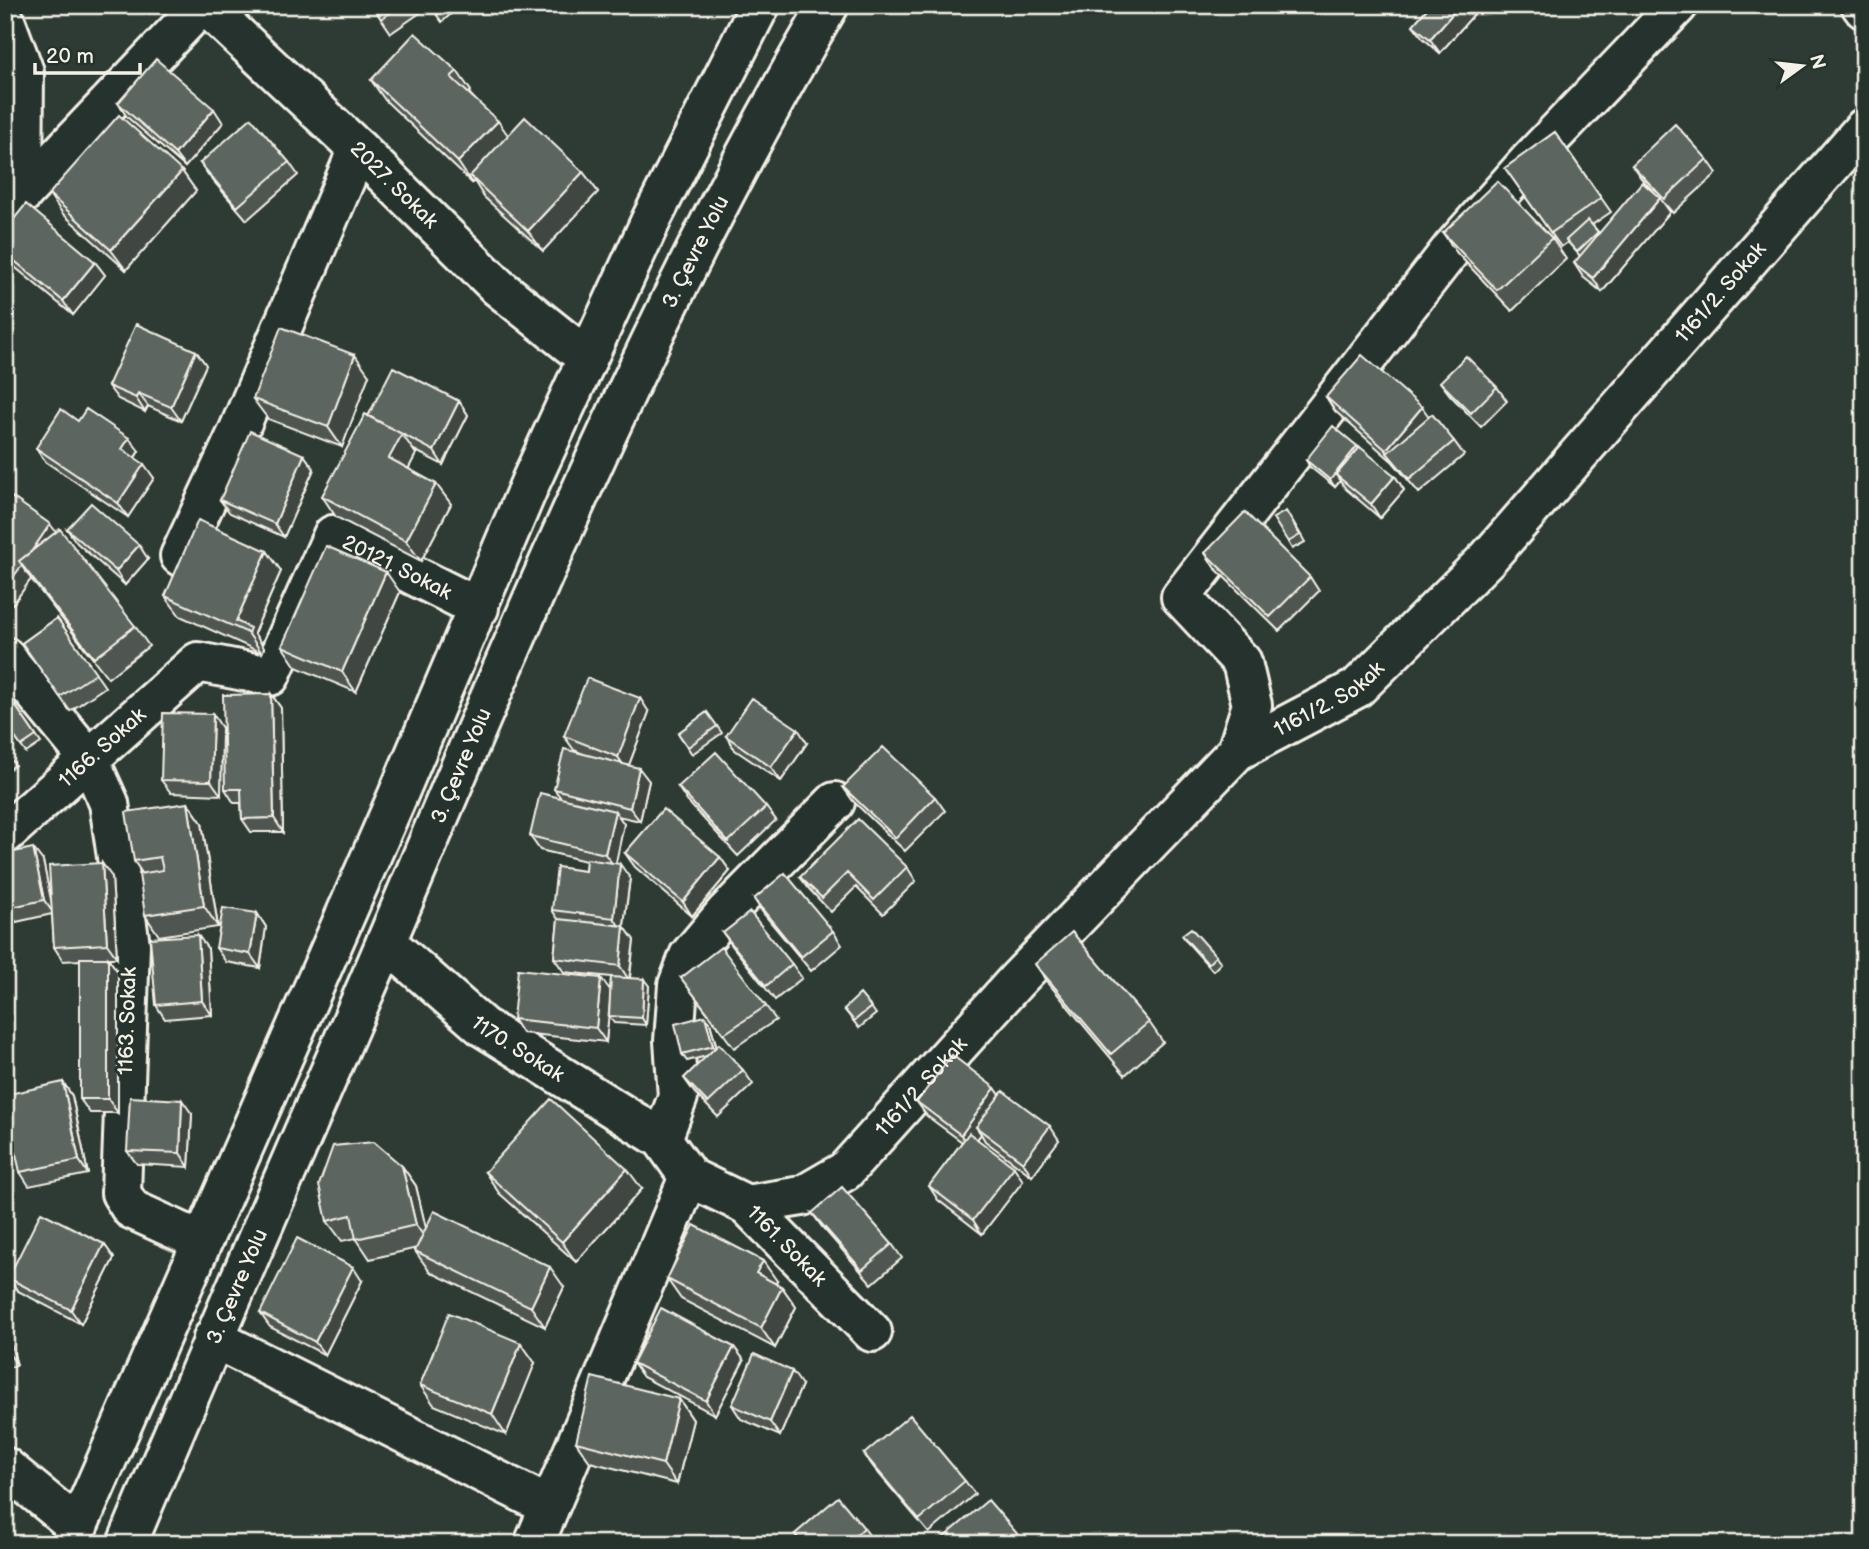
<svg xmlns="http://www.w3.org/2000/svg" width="1869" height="1549" viewBox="0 0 1869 1549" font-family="'Balsamiq Sans',sans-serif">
	<rect width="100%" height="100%" fill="#2e3b34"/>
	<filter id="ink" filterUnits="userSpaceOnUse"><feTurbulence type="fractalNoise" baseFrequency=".0143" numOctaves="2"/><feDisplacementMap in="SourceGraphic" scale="14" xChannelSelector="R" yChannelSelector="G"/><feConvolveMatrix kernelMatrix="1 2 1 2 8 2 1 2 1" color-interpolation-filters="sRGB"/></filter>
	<g filter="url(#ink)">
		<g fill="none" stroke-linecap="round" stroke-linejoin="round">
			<defs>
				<g id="minor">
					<path id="s1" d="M205,5l153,144 140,138 89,71"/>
					<path d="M1861,5l3,4"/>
					<path d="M5,21l19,51 -1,121"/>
					<path d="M5,206l18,-13 179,-188"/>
					<path d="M180,556l58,-124 120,-283"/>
					<path d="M5,657l84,102 20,44 21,142 -9,248 10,16 70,32"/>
					<path d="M1237,751l15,-46 -10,-43 -61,-65 272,-350 76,-86 149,-156"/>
					<path id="s2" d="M5,834l193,-172 72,14 63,-141 146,73"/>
					<path id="s3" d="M386,942l97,85 179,112 27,38 58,28 125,127"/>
					<path d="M662,1139l16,-42 -4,-56 4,-56 11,-29 37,-44 109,-110"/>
					<path id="s4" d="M747,1205l55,-9 43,-25 171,-190 221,-230 120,-63 131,-130 376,-430"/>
					<path d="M213,1338l336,168"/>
					<path d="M5,1467l73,60"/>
					<path d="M534,1544l155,-367"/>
				</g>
				<g id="major">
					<path d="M70,1544l327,-747 134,-316 121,-263 108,-213"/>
					<path id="s5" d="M127,1544c84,-202 173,-401 259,-602 135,-318 267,-638 443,-937"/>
				</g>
			</defs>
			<use href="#minor" stroke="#f4f1e8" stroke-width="44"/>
			<use href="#major" stroke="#f4f1e8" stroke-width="44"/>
			<use href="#minor" stroke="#26332d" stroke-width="38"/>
			<use href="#major" stroke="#26332d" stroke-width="38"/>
		</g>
		<path fill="#4f5751" stroke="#f4f1e8" stroke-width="2" d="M372,5h89l-19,17 -12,-16 -39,27z
			M1430,5h52l-42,48 -17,-15 -10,-13z
			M457,71l14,20 -2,2 39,43 75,36 15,20 -55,59 -59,-54 -10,-16 -2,2 -87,-83 -14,-20z
			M118,103l105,20 -38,44 -58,-50z
			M1555,132l56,80 -19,13 7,8 56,-40 -14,-15 -9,-13 75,-6 10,14 -44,40 -9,-10 6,9 -68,80 -19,-15 -9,-14 6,-7 -12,-14 -7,5 -56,-79z
			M289,162l9,13 -51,45 -38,-44 -9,-13z
			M182,171l14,20 -70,79 -63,-56 -14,-20z
			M5,230l90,32 10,13 -32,40 -68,-56z
			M1443,233l109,5 14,21 -54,52 -55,-58z
			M196,351l10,14 -25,56 -33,-15 -3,6 -27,-13 -10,-13z
			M369,375l-27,72 -74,-28 -15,-20z
			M1440,382l57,5 10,14 -26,26 -31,-32z
			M1326,397l103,20 25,24 10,14 -45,38 -26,-31 -58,-51z
			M459,401l9,14 -25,50 -31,-16 4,5 -8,15 28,15 15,20 -30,57 -85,-44 -14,-21 46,-80z
			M78,421l61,30 -4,7 19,20 -26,39 -82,-55 -10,-14z
			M1357,446l38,30 9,14 -24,28 -34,-29 -6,-8 -5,6 -25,-20 -4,-7z
			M304,455l10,14 -30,68 -54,-24 -10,-13z
			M5,506l51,26 79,94 14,20 -41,32 -77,-99 -18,25 -8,-5z
			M1291,518l14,24 -13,7 -4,-7z
			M67,529l81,30 -23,26 -48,-42z
			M267,551l14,20 -27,62 10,15 -2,5 -82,-37 -15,-20z
			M1205,553l105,24 9,14 -40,40 -65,-64z
			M400,592l-44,100 -60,-25 -14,-21z
			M57,618l48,69 -35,24 -48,-68z
			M271,694l10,14 2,124h-32l-9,-13 -1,-16h-7l-9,-14z
			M8,695l33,48 -15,10 -21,-30z
			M649,712l-20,53 20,16 -9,40 -22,-5 6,8 -9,39 15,15 -6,48 10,14 -4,38 19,8 -3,39 -32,-2 -5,-7 1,-15 -4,41 -84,-9 -9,-14 88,-41 9,13 1,-14 -47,-5 -10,-14 4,-39 -6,-9 33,-39 1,-10 -46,-11 -10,-14 31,-38 -7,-9 32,-34 -12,-5 -10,-14z
			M707,712l15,21 -30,21 -14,-21z
			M222,728l-1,67 -50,-2 -10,-13z
			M726,736l81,7 -26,38 -46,-31z
			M5,751l10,14 -10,8z
			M678,787l88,20 10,13 -38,36 -51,-55z
			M843,787l92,10 10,14 -40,40 -52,-50z
			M188,803l14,20 16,104 -59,9 -14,-21 -3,-42 -8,-12z
			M625,853l95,4 10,14 -38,45 -57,-49z
			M43,861l8,42 61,-26 5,81h-9l10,14v141h-28l-10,-14v-139l-17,1 -9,-14 -2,-33 -36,8 -9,-14z
			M907,867l9,14 -33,33 -27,-27 -25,25 -21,-22 -10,-13z
			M754,899l79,32 9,14 -31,26 -48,-58z
			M257,913l9,14 -6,41 -34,-6 -10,-14z
			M723,933l69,31 10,14 -27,22 -42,-53z
			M1182,935l34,21 5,7 -8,8 -26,-29z
			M208,949l4,66 -47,4 -9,-14z
			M1035,964l114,58 14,20 -38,33 -76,-91z
			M681,978l85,28 10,14 -42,28z
			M871,1007l5,7 -17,14 -15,-19z
			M710,1023l7,24 26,23 10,14 -35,33 -24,-25 -10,-14 23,-22 -20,5 -5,-7z
			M63,1082l9,14 16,78 -59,12 -9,-14z
			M995,1088l5,7 59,45 -27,36 -47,-35 -4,-7 -4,6 46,41 -41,53 -44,-34 -9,-14 33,-44 -35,-26 -10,-14z
			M192,1114l-3,53 -52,-3 -10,-13z
			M402,1166l14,20 10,43 138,58 -19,40 -115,-55 -15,-21 2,-3 -47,11 -14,-21 -14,3 -15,-20z
			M485,1172l157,17 -66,73 -77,-69z
			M812,1213l80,31 10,14 -30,26 -50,-57z
			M104,1244l10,14 -33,66 -63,-33 -10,-13z
			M667,1279l110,2 -1,2 6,4 14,20 -21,41 -94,-49z
			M362,1281l-37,74 -55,-28 -10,-14z
			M5,1325l12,40 -12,4z
			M734,1347l10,13 -29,55 -72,-38 -10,-14z
			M535,1363l-29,72 -72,-30 -14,-20z
			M802,1385l-22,51 -39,-17 -9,-14z
			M679,1399l14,21 -16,64 -87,-22 -14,-20z
			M864,1454l101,27 10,13 -46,39 -55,-65z
			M864,1528l10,14 -3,2h-70l-6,-10z"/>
		<path fill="#404742" stroke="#f4f1e8" stroke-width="2" d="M1460,5h22l-42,48 -10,-14z
			M214,109l9,14 -38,44 -10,-13z
			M498,121l14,20 -42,35 4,5 -2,2 -14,-21z
			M182,171l14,20 -70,79 -15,-20z
			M583,172l15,20 -55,59 -15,-20z
			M1660,198l10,14 -68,80 -9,-14z
			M95,262l10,13 -32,40 -10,-14z
			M196,351l10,14 -25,56 -10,-14z
			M355,355l14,20 -27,72 -14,-20z
			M138,393l10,13 -3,6 -9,-14z
			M459,401l9,14 -25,50 -9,-14z
			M1422,407l10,14 -41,37 -5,-8z
			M402,434l14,20 -13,25 -14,-21z
			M129,438l10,13 -8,12 -9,-14z
			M1357,446l5,7 -26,22 4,6 -5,6 -5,-7z
			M304,455l10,14 -30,68 -9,-13z
			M144,464l10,14 -26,39 -10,-14z
			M1395,476l9,14 -24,28 -9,-14z
			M5,484l4,5 -4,5z
			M436,484l15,20 -30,57 -15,-20z
			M50,524l10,13 -38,28z
			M139,545l9,14 -23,26 -9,-14z
			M267,551l14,20 -27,62 10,15 -2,5 -14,-20 -12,-12z
			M21,565l10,14 -18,25 -8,-11v-5z
			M386,572l14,20 -44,100 -14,-20z
			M271,694l10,14 2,124 -9,-14z
			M640,698l9,14 -22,58 -9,-13z
			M213,714l9,14 -1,67 -10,-14z
			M798,729l9,14 -26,38 -10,-14z
			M639,768l10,13 -9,40 -10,-13z
			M188,803l14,20 16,104 -14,-21z
			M615,811l9,13 -9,43 -10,-13z
			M33,848l10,13 11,53 -10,-14z
			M720,857l10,14 -38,45 -9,-14z
			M102,863l10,14 5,81 -10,-14z
			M620,864l10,14 -7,54 -9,-14z
			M257,913l9,14 -6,41 -10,-14z
			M624,926l10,14 -5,40 -9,-14z
			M198,935l10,14 4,66 -10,-14z
			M108,958l10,14v141l-10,-14z
			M601,978l10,13 -5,51 -10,-14z
			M644,979l5,7 -3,39 -4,-7z
			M705,1016l5,7 8,30 -5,-7z
			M63,1082l9,14 16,78 -9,-14z
			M995,1088l10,14 -29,25 5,7 -11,14 -9,-13z
			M182,1100l10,14 -3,53 -9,-14z
			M1050,1126l9,14 -27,36 -9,-14z
			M402,1166l14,20 14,59 -14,-20z
			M1014,1167l9,14 -41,53 -9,-14z
			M627,1169l15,20 -66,73 -14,-20z
			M104,1244l10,14 -33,66 -10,-14z
			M763,1261l14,20 -7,12 -14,-20z
			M353,1267l9,14 -37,74 -10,-13z
			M550,1267l14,20 -19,40 -14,-20z
			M782,1287l14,20 -21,41 -14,-20z
			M5,1325l12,40 -9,-13 -3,-9z
			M521,1343l14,20 -29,72 -14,-21z
			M734,1347l10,13 -29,55 -9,-14z
			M792,1371l10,14 -22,51 -10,-14z
			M679,1399l14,21 -16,64 -14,-20z"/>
		<path fill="#5c655e" stroke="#f4f1e8" stroke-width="2" d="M372,5h29l-20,14z
			M429,5h19l-11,10z
			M1430,5h30l-30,34 -17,-14z
			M415,33l42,38 -6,6 47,44 -40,41 -87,-82z
			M156,59l58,50 -39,45 -57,-51z
			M119,115l63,56 -71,79 -62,-56z
			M525,117l58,55 -55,59 -58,-55z
			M251,118l38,44 -52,45 -37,-44z
			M1675,124l32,35 -43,40 -32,-34z
			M1555,132l46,66 -50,35 -46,-65z
			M1497,181l55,57 -55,52 -54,-57z
			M1642,182l18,16 -67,80 -19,-15z
			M26,204l69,58 -32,39 -58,-48v-23z
			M1588,220l10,12 -21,20 -11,-12z
			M136,324l60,27 -25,56 -33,-14 -2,5 -28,-12z
			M281,327l74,28 -27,72 -75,-28z
			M1362,355l60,52 -36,43 -60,-53z
			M1466,356l31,31 -26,26 -31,-31z
			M393,367l66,34 -25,50 -66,-35z
			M61,409l17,12 8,-12 43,29 -7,11 22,15 -26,39 -82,-55z
			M365,414l37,20 -13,24 47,26 -30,57 -84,-45z
			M1432,414l22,27 -45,38 -22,-26z
			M1333,426l24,20 -27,34 -24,-20z
			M250,431l54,24 -29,69 -55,-24z
			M1360,447l35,29 -24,28 -35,-29z
			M12,497l38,27 -19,28 -12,9 3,4 -17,23v-82z
			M91,503l48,42 -23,26 -49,-42z
			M1286,511l14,24 -12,7 -15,-24z
			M1245,512l65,65 -40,40 -65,-64z
			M198,520l69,31 -31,70 14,7 -2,5 -83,-37z
			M60,529l75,97 -41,32 -75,-97z
			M326,546l60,26 -44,100 -60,-26z
			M57,618l39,55 -36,24 -38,-54z
			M587,678l53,20 -22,59 -54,-21z
			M271,694l3,124 -32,1 -1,-30h-16l-2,-94z
			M8,695l28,41 -15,10 -16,-23v-26z
			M752,698l46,31 -27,38 -45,-31z
			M707,712l10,14 -29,21 -10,-14z
			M163,713l50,1 -2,67 -50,-1z
			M883,747l52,50 -39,41 -53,-51z
			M564,749l75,19 -9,40 -76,-19z
			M716,752l50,55 -38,35 -50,-55z
			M540,793l75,18 -10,43 -75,-18z
			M188,803l16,103 -59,9 -6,-41 24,-4 -3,-13 -26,4 -8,-49z
			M663,809l57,48 -37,45 -58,-49z
			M858,819l49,48 -33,33 -27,-27 -25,25 -22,-21z
			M33,848l11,52 -37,8 -2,-7v-47z
			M586,859l34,5 -6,54 -62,-8 5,-43 28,4z
			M102,863l5,81 -53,3 -5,-81z
			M785,873l48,58 -32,26 -47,-58z
			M223,908l34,5 -7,41 -34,-6z
			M750,912l42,52 -26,22 -43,-53z
			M558,919l66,7 -4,40 -66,-8z
			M1191,928l25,28 -8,8 -26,-29z
			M1072,932l77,90 -38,32 -76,-90z
			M198,935l4,66 -46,4 -6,-67z
			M721,947l45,59 -42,28 -43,-56z
			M80,958h28v141h-28z
			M518,969l83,9 -5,50 -83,-9z
			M611,977l33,2 -2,39 -33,-2z
			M860,994l11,13 -17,14 -10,-12z
			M705,1016l8,30 -31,8 -7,-30z
			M719,1044l24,26 -35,33 -24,-25z
			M952,1055l43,33 -34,47 -44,-33z
			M63,1082l16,78 -59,12 -15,-67v-10z
			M1003,1091l47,35 -27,36 -47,-35z
			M130,1097l52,3 -2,53 -53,-2z
			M551,1099l76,70 -65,73 -77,-70z
			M969,1133l45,34 -41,53 -44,-34z
			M374,1142l28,24 14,59 -60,14 -5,-24 -24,6 -8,-36 14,-39z
			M842,1187l50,57 -30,26 -50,-57z
			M434,1211l116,56 -19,40 -116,-56z
			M41,1212l63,32 -33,66 -63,-32z
			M694,1225l69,36 -7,12 26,14 -21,41 -94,-49z
			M297,1238l56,29 -38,75 -55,-29z
			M661,1308l73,39 -28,54 -73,-38z
			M449,1313l72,30 -29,71 -72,-29z
			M754,1354l38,17 -22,51 -38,-17z
			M592,1377l87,22 -16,65 -87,-22z
			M910,1415l55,66 -46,39 -55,-66z
			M838,1497l26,31 -18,16h-43l-8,-10z
			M988,1500l38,44h-79l-4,-6z"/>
	</g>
	<g text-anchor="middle" stroke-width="6" stroke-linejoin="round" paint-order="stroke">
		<g font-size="21" fill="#f4f1e8" stroke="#26332d">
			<text dy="7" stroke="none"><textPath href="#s1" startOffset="261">2027. Sokak</textPath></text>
			<text dy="7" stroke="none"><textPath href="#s5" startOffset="1412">3. Çevre Yolu</textPath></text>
			<text dy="7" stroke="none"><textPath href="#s4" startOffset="1353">1161/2. Sokak</textPath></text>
			<text dy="7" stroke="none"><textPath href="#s2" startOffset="558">20121. Sokak</textPath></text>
			<text dy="7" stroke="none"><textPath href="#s4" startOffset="786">1161/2. Sokak</textPath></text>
			<text dy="7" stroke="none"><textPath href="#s2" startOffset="130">1166. Sokak</textPath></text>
			<text dy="7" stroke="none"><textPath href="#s5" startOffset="847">3. Çevre Yolu</textPath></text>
			<text transform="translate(127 1021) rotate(-88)" y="7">1163. Sokak</text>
			<text dy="7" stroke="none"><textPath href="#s3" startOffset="170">1170. Sokak</textPath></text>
			<text dy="7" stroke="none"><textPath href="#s4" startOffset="219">1161/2. Sokak</textPath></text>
			<text dy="7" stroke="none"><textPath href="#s3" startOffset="508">1161. Sokak</textPath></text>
			<text dy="7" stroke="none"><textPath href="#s5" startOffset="280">3. Çevre Yolu</textPath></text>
		</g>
	</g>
	<rect width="1869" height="1549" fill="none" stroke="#26332d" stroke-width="28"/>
	<rect x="14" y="14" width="1841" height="1521" fill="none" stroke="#f4f1e8" stroke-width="2.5" filter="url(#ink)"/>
	<g transform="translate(1802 66) rotate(75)" stroke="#26332d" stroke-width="5" paint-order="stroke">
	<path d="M0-5L12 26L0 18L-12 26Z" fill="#f4f1e8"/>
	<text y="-10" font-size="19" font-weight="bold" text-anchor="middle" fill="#f4f1e8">N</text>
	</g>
	<path d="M35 63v10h105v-10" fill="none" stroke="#f4f1e8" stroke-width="3.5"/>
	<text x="46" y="63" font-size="21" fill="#f4f1e8" stroke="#26332d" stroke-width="5" paint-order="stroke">20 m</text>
</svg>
